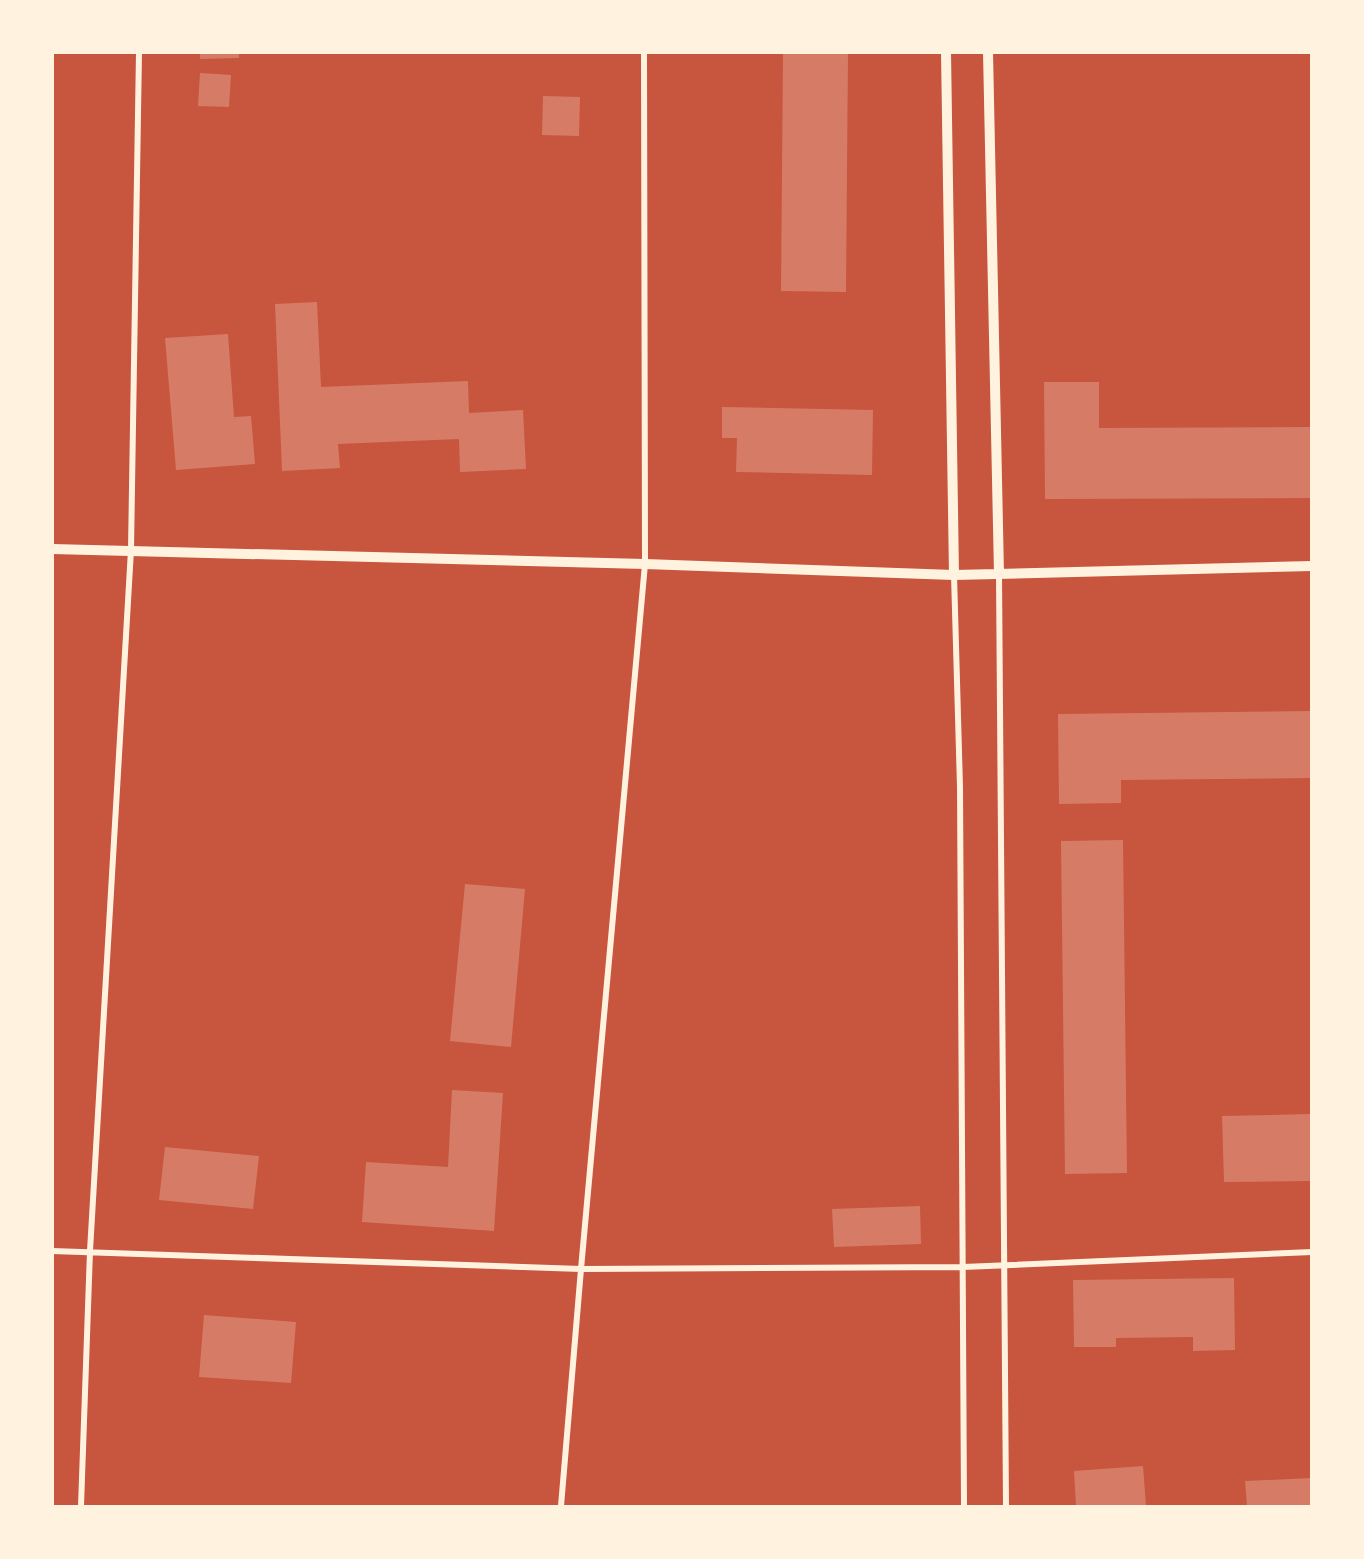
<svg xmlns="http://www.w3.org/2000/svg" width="1364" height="1559" viewBox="0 0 1364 1559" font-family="'Roboto Serif',serif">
	<rect width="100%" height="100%" fill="#c8553d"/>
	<path fill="#d67c66" d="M200,52h39v6l-39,1z
		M783,52h65l-2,240 -65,-1z
		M200,73l31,2 -2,32 -31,-1z
		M543,96l37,1 -1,39 -37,-1z
		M317,302l4,85 147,-6 1,32 54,-3 3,59 -66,3 -1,-33 -121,5 2,24 -58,3 -7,-167z
		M228,334l6,83 17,-1 4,48 -79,6 -11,-132z
		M1044,382h55v46l213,-1v71l-267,1z
		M722,407l151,3 -1,65 -136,-3 1,-34h-15z
		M1312,711v67l-191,2v23l-62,1 -1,-90z
		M1123,840l4,333 -62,1 -4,-333z
		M465,884l60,5 -14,158 -61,-6z
		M452,1090l51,3 -9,138 -132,-9 4,-60 82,5z
		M1312,1114v67l-88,1 -2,-66z
		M165,1147l94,9 -6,53 -94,-9z
		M920,1206l1,38 -87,3 -2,-38z
		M1234,1278l1,72 -42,1v-14l-77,1v9h-42l-1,-67z
		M204,1315l92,7 -5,61 -92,-6z
		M1143,1466l3,40h-70l-2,-35z
		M1312,1478v28h-65l-2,-25z"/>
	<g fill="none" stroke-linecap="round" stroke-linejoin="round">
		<path stroke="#fff3e0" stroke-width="6" d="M999,574l7,932
			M954,575l6,212 4,719
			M52,1251l529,18 382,-2 349,-15
			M81,1506l9,-255 41,-701 8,-498
			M561,1506l20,-237 64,-705 -1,-512"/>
		<path stroke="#fff3e0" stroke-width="10" d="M946,52l8,523
			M988,52l11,522
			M52,549l593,15 309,11 358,-9"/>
	</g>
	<rect width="1364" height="1559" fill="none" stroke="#fff3e0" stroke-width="108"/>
</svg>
